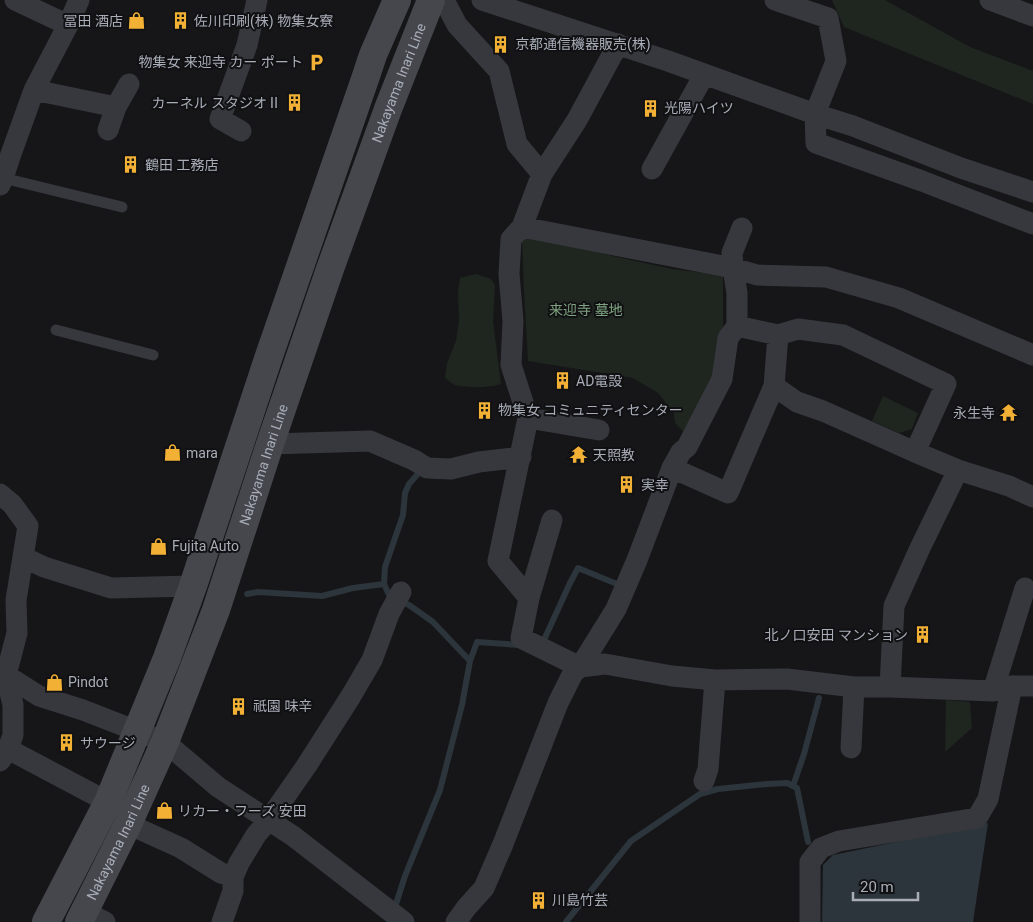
<svg xmlns="http://www.w3.org/2000/svg" width="1033" height="922" viewBox="0 0 1033 922" font-family="Roboto,'Noto Sans JP',sans-serif">
	<rect width="100%" height="100%" fill="#161618"/>
	<path fill="#1e261f" d="M832,0h53l85,47 63,24v33l-189,-77z
		M531,235l86,22 55,12 51,6v57l-1,33 -33,72 -14,-14 -1,-10 -16,-20 -25,-15 -105,-17 -4,-71 -2,-50z
		M476,274l15,5 4,6 -2,36 8,63c-12,4 -34,4 -46,1 -3,-1 -7,-5 -10,-7l2,-15 9,-22 3,-21 -1,-27 2,-15z
		M883,396l35,17 -6,16 -13,4 -27,-12z
		M946,700l24,2 2,26 -27,24z"/>
	<path fill="#2c353c" d="M988,823l-15,99h-151l1,-57 10,-10z"/>
	<g fill="none" stroke-linecap="round" stroke-linejoin="round">
		<path stroke="#2c353c" stroke-width="6" d="M247,594l11,-2 64,4 31,-8 31,-4
			M543,642l27,-59 8,-15 39,16
			M470,661l7,-19 42,3
			M793,786l11,-32 15,-56
			M396,904l9,-28 35,-86 22,-85 8,-44 -37,-39 -24,-17 -19,-8 -6,-13 1,-17 18,-52 2,-22 4,-9 8,-9
			M566,922l65,-81 69,-47 18,-5 49,-5 20,-1 10,5 11,54"/>
		<path stroke="#37383d" stroke-width="11" d="M3,178l119,29
			M56,330l97,25"/>
		<path stroke="#37383d" stroke-width="21" d="M15,0l53,25
			M444,0l13,25 42,46 18,73 25,30
			M482,0l186,61 147,53 38,12 108,42 72,24
			M775,0l53,18 8,43 -21,53 1,29 106,38 111,43
			M990,0l43,16
			M618,44l-41,76 -35,54 -20,53 -11,12 -2,35 4,47 -2,44 17,53 -30,143 31,37 -8,40 59,29 25,-3 67,12 43,4 72,-1 67,8h36l103,4 19,-5h21
			M34,90l82,17 -8,23
			M116,107l13,-23
			M241,131l-21,-12 27,-74 10,-45
			M652,169l52,-94
			M0,185l3,-7 8,-24 23,-64 34,-65 11,-25
			M522,227l211,41 24,7 69,2 73,21 134,57
			M742,228l-10,25 1,15 4,25v33l41,9 20,-6 45,6 103,49 -31,68
			M774,386l23,16 26,9 92,41 43,18 51,16 24,11
			M528,418l71,12
			M270,444l100,-3 44,19 13,8 24,1 28,-7 42,-5
			M672,468l56,25 46,-107 4,-51
			M0,494l12,10 16,22 -12,74 1,33 -11,42 -6,-1
			M23,557l21,10 67,21 82,-2
			M529,598l23,-78
			M890,687l4,-81 26,-58 38,-78
			M993,691l32,-103
			M851,748l3,-61
			M8,749l100,53
			M0,761l8,-12 5,-14v-30l-7,-30 33,21 44,14 82,32 53,45 75,49 111,86
			M704,781l4,-12 7,-89
			M128,824l53,24 40,25 12,4
			M85,912l20,10
			M222,922l11,-31v-14l6,-14 17,-28 12,-14 39,-56 44,-69 21,-36 17,-46 12,-22
			M456,922l10,-14 18,-20 19,-44 55,-141 15,-30 7,-6 36,-58 21,-49 35,-92 9,-16 6,-5 35,-68 6,-41 9,-12
			M810,922v-60l11,-14 18,-7 138,-23 11,-19 24,-113"/>
		<g stroke="#45474d" stroke-width="28">
			<path d="M46,922l62,-120 59,-144 26,-72 76,-230 96,-277 8,-24 24,-55"/>
			<path id="s1" d="M79,922l49,-98 37,-82 51,-132 54,-166 60,-175 58,-160 43,-109"/>
		</g>
	</g>
	<defs>
		<symbol id="shop-bare" viewBox="-9 -9 18 18"><path d="M-5-2.5h2.3a2.7 3.5 0 0 1 5.4 0H5L5.5 6h-11ZM-1.5-2.5h3a1.5 2.3 0 0 0-3 0Z" fill="#f2b134" stroke="#111113" stroke-width="2.5" paint-order="stroke"/></symbol>
		<symbol id="building-bare" viewBox="-9 -9 18 18"><path d="M-4-6H4V6H1V3H-1V6H-4ZM-2.5-4.3h1.7v1.8h-1.7ZM.8-4.3h1.7v1.8H.8ZM-2.5-1h1.7V.8h-1.7ZM.8-1h1.7V.8H.8Z" fill="#f2b134" stroke="#111113" stroke-width="2.5" paint-order="stroke"/></symbol>
		<symbol id="parking-bare" viewBox="-9 -9 18 18"><path d="M-3.5-5.5H1a3.5 3.5 0 0 1 0 7H-1V5.5H-3.5ZM-1-3.4V-.6H.8a1.4 1.4 0 0 0 0-2.8Z" fill="#f2b134" stroke="#111113" stroke-width="2.5" paint-order="stroke"/></symbol>
		<symbol id="temple-bare" viewBox="-9 -9 18 18"><path d="M0-6L5-2H3V0L6.5 2.5H4V6H1.5V3h-3V6H-4V2.5H-6.5L-3 0V-2H-5Z" fill="#f2b134" stroke="#111113" stroke-width="2.5" paint-order="stroke"/></symbol>
	</defs>
	<g fill-rule="evenodd">
		<use href="#shop-bare" x="124" y="8" width="25" height="25"/>
		<use href="#building-bare" x="168" y="8" width="25" height="25"/>
		<use href="#building-bare" x="488" y="32" width="25" height="25"/>
		<use href="#parking-bare" x="304" y="50" width="25" height="25"/>
		<use href="#building-bare" x="282" y="90" width="25" height="25"/>
		<use href="#building-bare" x="638" y="96" width="25" height="25"/>
		<use href="#building-bare" x="118" y="152" width="25" height="25"/>
		<use href="#building-bare" x="550" y="368" width="25" height="25"/>
		<use href="#building-bare" x="472" y="398" width="25" height="25"/>
		<use href="#temple-bare" x="996" y="400" width="25" height="25"/>
		<use href="#shop-bare" x="160" y="440" width="25" height="25"/>
		<use href="#temple-bare" x="566" y="442" width="25" height="25"/>
		<use href="#building-bare" x="614" y="472" width="25" height="25"/>
		<use href="#shop-bare" x="146" y="534" width="25" height="25"/>
		<use href="#building-bare" x="910" y="622" width="25" height="25"/>
		<use href="#shop-bare" x="42" y="670" width="25" height="25"/>
		<use href="#building-bare" x="226" y="694" width="25" height="25"/>
		<use href="#building-bare" x="54" y="730" width="25" height="25"/>
		<use href="#shop-bare" x="152" y="798" width="25" height="25"/>
		<use href="#building-bare" x="526" y="888" width="25" height="25"/>
	</g>
	<g text-anchor="middle" stroke-width="4" stroke-linejoin="round" paint-order="stroke">
		<g font-size="14" fill="#a8adb8" stroke="#111113" text-anchor="start">
			<text x="123" y="26" text-anchor="end">冨田 酒店</text>
			<text x="194" y="26">佐川印刷(株) 物集女寮</text>
			<text x="515" y="49">京都通信機器販売(株)</text>
			<text x="303" y="67" text-anchor="end">物集女 来迎寺 カー ポート</text>
			<text x="281" y="108" text-anchor="end">カーネル スタジオⅡ</text>
			<text x="664" y="113">光陽ハイツ</text>
			<text x="145" y="170">鶴田 工務店</text>
			<text x="576" y="386">AD電設</text>
			<text x="498" y="415">物集女 コミュニティセンター</text>
			<text x="995" y="418" text-anchor="end">永生寺</text>
			<text x="186" y="458">mara</text>
			<text x="593" y="460">天照教</text>
			<text x="641" y="490">実幸</text>
			<text x="172" y="551">Fujita Auto</text>
			<text x="908" y="640" text-anchor="end">北ノ口安田 マンション</text>
			<text x="68" y="687">Pindot</text>
			<text x="253" y="711">祇園 味辛</text>
			<text x="80" y="748">サウージ</text>
			<text x="178" y="816">リカー・フーズ 安田</text>
			<text x="552" y="905">川島竹芸</text>
		</g>
		<g font-size="14" fill="#a8adb8" stroke="#111113">
			<text dy="5" stroke="none"><textPath href="#s1" startOffset="899">Nakayama Inari Line</textPath></text>
			<text dy="5" stroke="none"><textPath href="#s1" startOffset="494">Nakayama Inari Line</textPath></text>
			<text dy="5" stroke="none"><textPath href="#s1" startOffset="89">Nakayama Inari Line</textPath></text>
		</g>
		<g font-size="14" fill="#7fa381" stroke="#111113">
			<text x="586" y="315">来迎寺 墓地</text>
		</g>
	</g>
	<path d="M853 892v8h65v-8" fill="none" stroke="#a8adb8" stroke-width="2.5"/>
	<text x="860" y="892" font-size="15" fill="#a8adb8" stroke="#111113" stroke-width="4" paint-order="stroke">20 m</text>
</svg>
